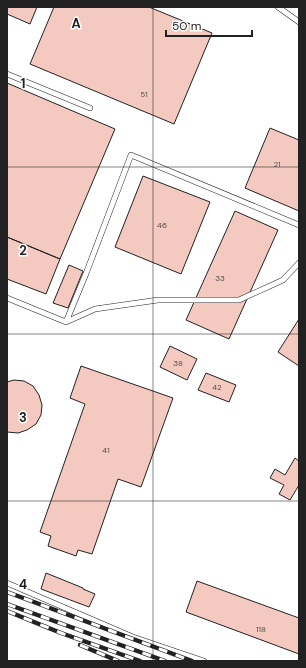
<svg xmlns="http://www.w3.org/2000/svg" width="306" height="668" viewBox="0 0 306 668" font-family="'DM Sans',sans-serif">
	<rect width="100%" height="100%" fill="#fff"/>
	<path fill="#f3c9c0" stroke="#222" d="M7,7h30l-7,17 -23,-10z
		M54,7h95l63,26 -38,91 -144,-60z
		M7,83l108,46 -55,130 -53,-22z
		M270,128l29,12v71l-54,-23z
		M143,176l67,26 -29,72 -66,-27z
		M235,211l43,19 -49,109 -43,-19z
		M7,237l53,22 -14,35 -39,-15z
		M69,265l14,6 -15,37 -15,-5z
		M299,319v47l-21,-14z
		M170,346l27,13 -10,21 -27,-13z
		M81,366l92,32 -32,89 -23,-8 -26,75 -14,-4 -2,6 -28,-10 3,-10 -11,-4 45,-128 -15,-6z
		M206,373l30,12 -7,17 -31,-12z
		M14,380l10,1 9,5 6,9 3,10 -1,10 -5,9 -9,6 -9,3 -11,-1v-50z
		M295,458l4,3v24l-9,15 -11,-6 5,-9 -14,-7 5,-9 10,6z
		M46,573l37,15v1l12,5 -6,13 -48,-18z
		M197,581l102,37v36l-113,-42z"/>
	<g fill="none" stroke-linecap="round" stroke-linejoin="round">
		<defs>
			<path id="service" d="M278,7l21,15
				M7,74l83,34
				M299,225l-168,-70 -44,116 -21,51 29,-13 63,-9h81l44,-20 16,-17
				M7,298l59,24
				M7,583l126,54 71,24"/>
		</defs>
		<use href="#service" stroke="#222" stroke-width="6"/>
		<use href="#service" stroke="#fff" stroke-width="5"/>
		<defs>
			<path id="rail" d="M7,592l185,69
				M7,604l158,57
				M7,611l54,22 79,28
				M80,645l38,16"/>
		</defs>
		<use href="#rail" stroke="#222" stroke-width="4.5"/>
		<use href="#rail" stroke="#fff" stroke-width="3" stroke-dasharray="9" stroke-linecap="butt"/>
	</g>
	<path fill="none" stroke="#222" stroke-width="1" stroke-opacity="0.55" d="M153,7v654M7,167h292M7,334h292M7,501h292"/>
	<g text-anchor="middle" stroke-width="3" stroke-linejoin="round" paint-order="stroke">
		<g font-size="8" fill="#564c4a">
			<text x="144" y="97">51</text>
			<text x="277" y="167">21</text>
			<text x="162" y="228">46</text>
			<text x="220" y="281">33</text>
			<text x="178" y="366">38</text>
			<text x="217" y="390">42</text>
			<text x="106" y="453">41</text>
			<text x="261" y="632">118</text>
		</g>
	</g>
	<g font-size="13" text-anchor="middle" font-weight="bold" fill="#222" stroke="#fff" stroke-width="3" stroke-linejoin="round" paint-order="stroke">
		<text x="76" y="28">A</text>
		<text x="23" y="88">1</text>
		<text x="23" y="255">2</text>
		<text x="23" y="422">3</text>
		<text x="23" y="589">4</text>
	</g>
	<rect width="306" height="668" fill="none" stroke="#222222" stroke-width="16"/>
	<path d="M166 30v6h86v-6" fill="none" stroke="#222222" stroke-width="2"/>
	<text x="172" y="30" font-size="12" fill="#222222" stroke="#ffffff" stroke-width="3" paint-order="stroke">50 m</text>
</svg>
